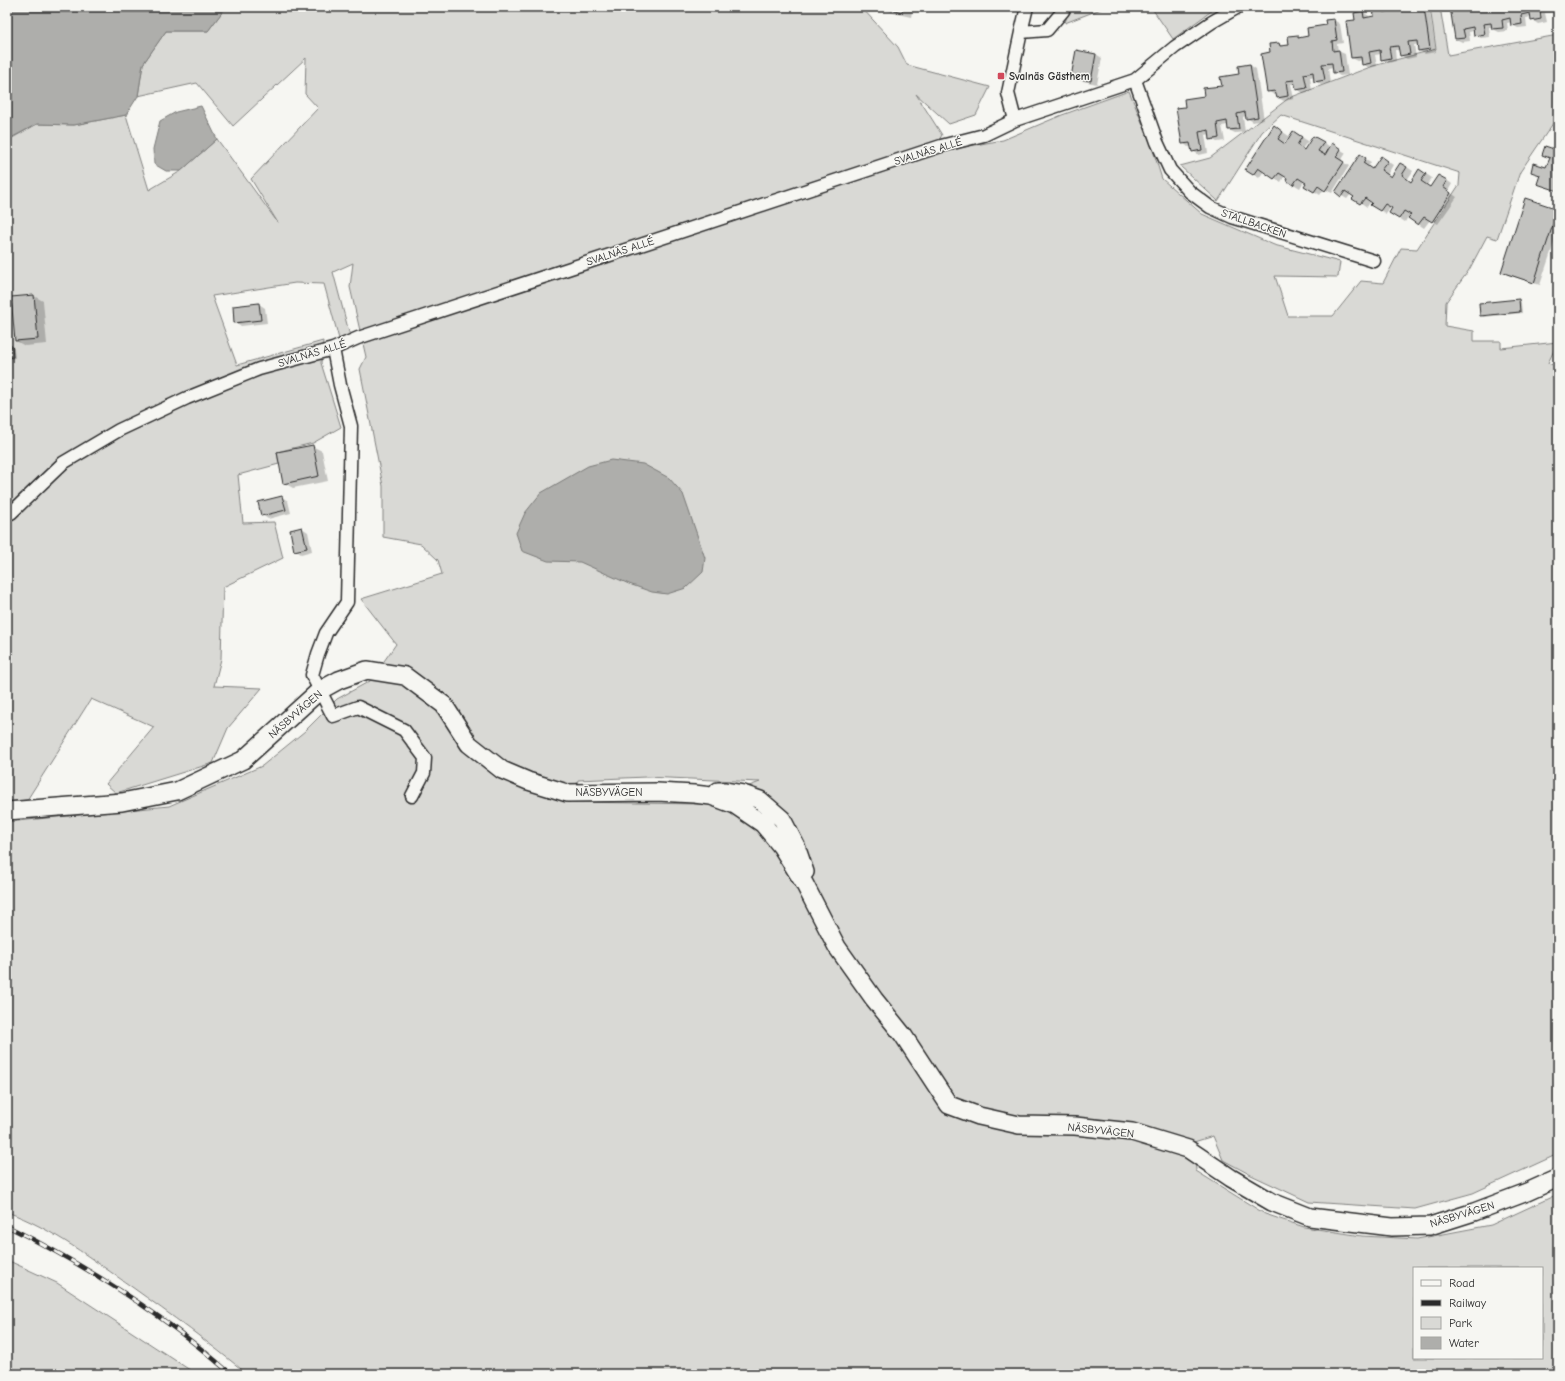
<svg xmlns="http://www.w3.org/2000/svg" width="1565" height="1381" viewBox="0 0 1565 1381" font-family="'Comic Neue',sans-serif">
	<rect width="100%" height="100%" fill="#f6f6f2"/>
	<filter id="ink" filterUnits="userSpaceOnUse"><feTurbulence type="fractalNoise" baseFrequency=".025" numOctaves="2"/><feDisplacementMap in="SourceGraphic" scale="8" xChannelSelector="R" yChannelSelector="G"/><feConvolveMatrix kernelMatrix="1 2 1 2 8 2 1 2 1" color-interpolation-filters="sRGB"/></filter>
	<g filter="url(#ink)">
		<path fill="#d9d9d5" stroke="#828280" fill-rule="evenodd" d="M226,7h635l37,40 9,18 83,22 -14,28 -27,9 -33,-30 26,41 -11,18 72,-13 59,-25 67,-24 22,53 11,35 40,35 72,31 66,17 -2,15 -63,-1 13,40h45l28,-35 22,2 18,-35 16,1 42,-64 1,-12 -179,-58 -19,17 -44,69 -38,-35 30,-8 79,-60 84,-32 63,-17 -6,-42h10l8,48 110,-20v81l-38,56 -23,67 -10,-3 -18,34 -23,32 -1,24 29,5v10h27v7l57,-6 -10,21 10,4v787l-85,39 -58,16 -106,-7 -58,-27 -28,-15 -10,-24 -19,6 2,29 69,43 39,13 58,9 55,3 74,-14 67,-31v180h-1311c-37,-31 -76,-59 -115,-87 -39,-27 -80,-59 -125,-75v-390l162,-16 93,-40 43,-35 32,-32 33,-18 26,-37 -35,-45 81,-25 -4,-14 -17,-16 -38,-7v-51l-23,-117 6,-12 -16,-70 3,-24 -20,9 17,64 -11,3 -15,-55 -29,-1 -83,13 25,69 86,-24 -2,22 20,64 -28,16 -36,9 2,12 -41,11 5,48 31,-1 9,36 -60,29 -2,72 -7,27 48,2 -34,40 -15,35 -97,30 -10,-9 48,-57 -63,-28 -64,101 -20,2v-661l30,-17 37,1 52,-10 23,75 32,-19 36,-32 61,84 -27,-44 67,-71 -13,-14 1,-36 -73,68 -36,-43 -59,13 5,-32 23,-33h42zM646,777l114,5 -60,22 -127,-2 5,-22zM1414,1268h128v90h-128z
			M1069,7h37l-41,16z
			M1151,7h66l-44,32z
			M7,1260l50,23 139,91h-189z"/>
		<path fill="#aeaeab" stroke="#7a7a78" d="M7,7h219l-18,24h-42l-23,33 -5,32 -12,19 -52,10 -37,-1 -30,16z
			M201,106l16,33 -36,32h-15l-12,-7 -1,-15 7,-28 16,-9z
			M611,460l32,4 26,14 14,16 22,64 -2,14 -17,16 -19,6 -15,-2 -23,-8 -49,-22 -32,-1 -26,-10 -6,-18 9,-20 16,-20 47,-27z"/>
		<path fill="#0003" d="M884,7h29l-2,10 -18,-4z
			M1381,7l7,3 1,2h5l-1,-5h15v2l4,-2h17l7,45 -11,2 -6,-3v-7l-5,1 2,12 -9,2 -6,-4 -1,-5h-5l1,11 -8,2 -6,-4 -1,-5 -6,1 2,11 -8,2 -6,-4 -1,-4 -4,1 -6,-3 4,-37 7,-9 6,4v2l7,-1z
			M1451,7h103v5l-9,1 2,9 -9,2 -6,-4v-3l-6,1 1,9 -9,1 -6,-3v-3l-5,1 1,8 -9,1 -6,-3v-2h-4l1,10 -9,1 -6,-3 -1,-4 -5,1 1,9 -8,1 -6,-3z
			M1334,20l6,4 3,19 -6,1 1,7 7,3 3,21 -8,1 -6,-4 -1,-5 -5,1 2,15 -9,2 -6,-4v-5l-5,1 2,14 -9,2 -6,-4 -1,-5h-5l3,15 -10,2 -6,-3 -1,-4 -3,1 -6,-4 4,-38 7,-9 5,3 7,-1 6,-10 5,2 7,-1 18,-11z
			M1096,54l6,4 -5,26 -19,-4 -6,-3z
			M1250,65l6,4 8,51 -11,2 -6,-4 -1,-2 -3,1 2,15 -10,1 -6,-3 -1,-5 -6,1 3,15 -8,1 -6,-3v-5l-6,1 3,18 -9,2 -6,-4 -1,-5 -4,1 -5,-4 4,-35 53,-33 -1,-8z
			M1280,130l9,6 -5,7 1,2 9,-13 14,9 -6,8 3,2 15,-11 9,6 -5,9 1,1 13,-8 8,5 -5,8 8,5 -17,27 -8,-4 -4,6 -6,-4 -10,-10 -4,7 -13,-8 1,-2 -3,-3 -4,7 -17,-11 -5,7 -13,-8z
			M1360,156l11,6 -3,5 5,3 14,-9 6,4 -6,10 4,3 16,-11 6,4 -6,9 4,2 9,-12 12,8 -5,7 4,3 14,-9 7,5 -4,7 9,6 -19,27 -8,-4 -6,8 -16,-11 -3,5 -6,-4 -8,-11 -5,7 -6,-4 -9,-9 -4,6 -13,-9 1,-2 -4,-2 -4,5 -5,-3z
			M1525,199l33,11v21l-18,54 -32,-10 -6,-4z
			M34,296l9,5 4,43 -22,2 -9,-5 -4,-43z
			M1519,300l2,2 1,11 -39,4 -2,-2z
			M259,304l6,4 2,15 -26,3 -6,-4z
			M7,347l7,1 1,10 -8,1z
			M312,446l10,5 6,30 -35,7 -9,-5z
			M282,497l6,4 3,12 -23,6 -6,-4z
			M302,528l6,4 4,19 -11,3 -6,-4z"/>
		<path fill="#c3c3c0" stroke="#2b2b2b" d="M883,7h20l-1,5z
			M1373,7h10l1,5 9,-1 -1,-4h10l1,2 21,-2 6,42 -12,2 -1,-10 -9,1 2,12 -10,2 -2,-10 -9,1 2,11 -10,2 -1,-10 -11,2 2,11 -9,2 -1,-8 -10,1 -5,-37 9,-1 -1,-7 9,-2 1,7 10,-2z
			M1450,7h98l1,2 -9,1 1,9 -10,2 -1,-8 -9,2 1,9 -11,2 -1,-8 -8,2 1,8 -11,1 -1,-6 -8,1 2,10 -11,2 -1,-9 -10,2 2,9 -10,1z
			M1334,19l3,21 -5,1 1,10 6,-1 3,22 -9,1 -1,-10 -10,1 3,16 -11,2 -1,-10 -9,2 3,14 -11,2 -2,-10 -8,1 2,15 -11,2 -2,-7 -8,1 -6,-38 9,-2 -1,-8 10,-1 1,3 9,-1 -1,-9 10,-1v3l10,-2 -1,-8 19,-3 -1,-5z
			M1076,50l20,4 -5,27 -20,-4z
			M1250,64l8,53 -12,2 -1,-7 -8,2 2,15 -11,1 -1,-9 -10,2 2,15 -9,2 -1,-10 -10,2 3,18 -10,2 -2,-9 -8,1 -6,-36 9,-1 -1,-8 20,-3 -1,-8 19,-2 -2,-9 19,-3 -1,-8z
			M1274,125l9,7 -5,7 7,5 8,-13 9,6 -5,8 7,5 9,-14 11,6 -6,9 7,4 7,-12 9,6 -5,8 8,5 -19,29 -7,-5 -4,6 -10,-6 2,-3 -8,-5 -5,7 -7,-5 1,-2 -8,-5 -5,6 -16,-11 -5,7 -8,-5z
			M1557,129h1v62l-21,-7 3,-9 -9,-3 2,-9 13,4 4,-9 -8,-3 3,-9 9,3 3,-9 -3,-1z
			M1360,154l6,4 -3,5 9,6 9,-13 7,5 -7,9 10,7 9,-14 7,4 -5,8 9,7 8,-13 7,5 -5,7 9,6 8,-12 9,5 -4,7 8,6 -19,29 -8,-5 -6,8 -10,-7 3,-3 -7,-4 -5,8 -10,-6 3,-5 -7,-4 -5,7 -10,-6 2,-2 -7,-5 -5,6 -8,-5 2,-2 -9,-6 -4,6 -6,-5z
			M1525,198l33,11 -24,74 -33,-11z
			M34,295l4,44 -23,2 -4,-44z
			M1519,299l1,13 -40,4 -1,-13z
			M259,303l2,17 -27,3 -1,-17z
			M7,346h5l1,11 -6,1z
			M313,445l6,31 -36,8 -6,-32z
			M282,496l4,14 -25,6 -3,-14z
			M302,527l5,21 -13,3 -4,-21z"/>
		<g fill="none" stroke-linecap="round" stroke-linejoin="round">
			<defs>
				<path id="street" d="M1021,32l26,-2 16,-19v-4
					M1135,80l22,62 13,28 20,22 20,15 22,10 142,44
					M1015,120l-7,-27 13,-61 6,-25
					M333,349l7,36 11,41 -4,176 -21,31 -8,21 -6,21 21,41 25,-9 46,23 21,28 -1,15 -12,23
					M11,513l52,-50 56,-33 68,-32 72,-29 74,-20 25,-11 583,-192 43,-11 31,-15 120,-40 40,-33 37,-25 26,-15"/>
				<path id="secondary" d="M718,791h6l19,3 17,6 22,19 14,27 9,26
					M7,811l115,-9 55,-11 66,-31 76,-69 20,-11 28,-10 38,6 39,29 25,39 33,26 26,11 39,12 90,-1 37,2 17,2 24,9 28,19 18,22 23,37 33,64 37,52 29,36 46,70 30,11 40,9 56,1 57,6 56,17 43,29 41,24 38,15 82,10 38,-1 44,-14 53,-20 31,-14"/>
			</defs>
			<use href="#street" stroke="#2b2b2b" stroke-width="15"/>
			<use href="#secondary" stroke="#2b2b2b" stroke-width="20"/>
			<use href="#street" stroke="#f6f6f2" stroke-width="12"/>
			<use href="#secondary" stroke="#f6f6f2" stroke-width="17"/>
			<defs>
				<path id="rail" d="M7,1226c80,40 157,89 224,148"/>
			</defs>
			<use href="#rail" stroke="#2b2b2b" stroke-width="4.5"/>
			<use href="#rail" stroke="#f6f6f2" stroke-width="3" stroke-dasharray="9" stroke-linecap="butt"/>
		</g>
	</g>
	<rect fill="#d1495b" stroke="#f6f6f2" stroke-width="1.5" x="997" y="72" width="8" height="8" rx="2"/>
	<g text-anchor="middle" stroke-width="3" stroke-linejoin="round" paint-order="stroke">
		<g font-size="11" font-weight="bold" fill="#2b2b2b" stroke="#f6f6f2" text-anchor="start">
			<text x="1009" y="80">Svalnäs Gästhem</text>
		</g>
		<g font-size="11" fill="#2b2b2b" stroke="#f6f6f2">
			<text transform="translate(928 151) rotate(-17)" y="4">SVALNÄS ALLÉ</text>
			<text transform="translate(1254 223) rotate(19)" y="4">STALLBACKEN</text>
			<text transform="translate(620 251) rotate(-18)" y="4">SVALNÄS ALLÉ</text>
			<text transform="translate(312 353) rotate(-17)" y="4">SVALNÄS ALLÉ</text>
			<text transform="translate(295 714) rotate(-41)" y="4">NÄSBYVÄGEN</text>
			<text x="609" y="796">NÄSBYVÄGEN</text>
			<text transform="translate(1101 1130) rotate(6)" y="4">NÄSBYVÄGEN</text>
			<text transform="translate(1462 1214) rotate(-17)" y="4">NÄSBYVÄGEN</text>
		</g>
	</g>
	<rect width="1565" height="1381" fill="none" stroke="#f6f6f2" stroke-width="24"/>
	<rect x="12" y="12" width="1541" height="1357" fill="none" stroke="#2b2b2b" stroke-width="1.5" filter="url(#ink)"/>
	<rect x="1413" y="1267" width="130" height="92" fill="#f6f6f2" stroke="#a5a5a2"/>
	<rect x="1421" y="1280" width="20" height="6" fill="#f6f6f2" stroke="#a5a5a2"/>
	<text x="1449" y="1287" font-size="12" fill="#2b2b2b">Road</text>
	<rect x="1421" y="1300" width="20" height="6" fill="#2b2b2b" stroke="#a5a5a2"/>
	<text x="1449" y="1307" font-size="12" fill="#2b2b2b">Railway</text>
	<rect x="1421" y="1317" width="20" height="12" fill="#d9d9d5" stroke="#a5a5a2"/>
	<text x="1449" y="1327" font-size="12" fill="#2b2b2b">Park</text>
	<rect x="1421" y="1337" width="20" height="12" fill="#aeaeab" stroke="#a5a5a2"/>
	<text x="1449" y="1347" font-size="12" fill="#2b2b2b">Water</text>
</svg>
